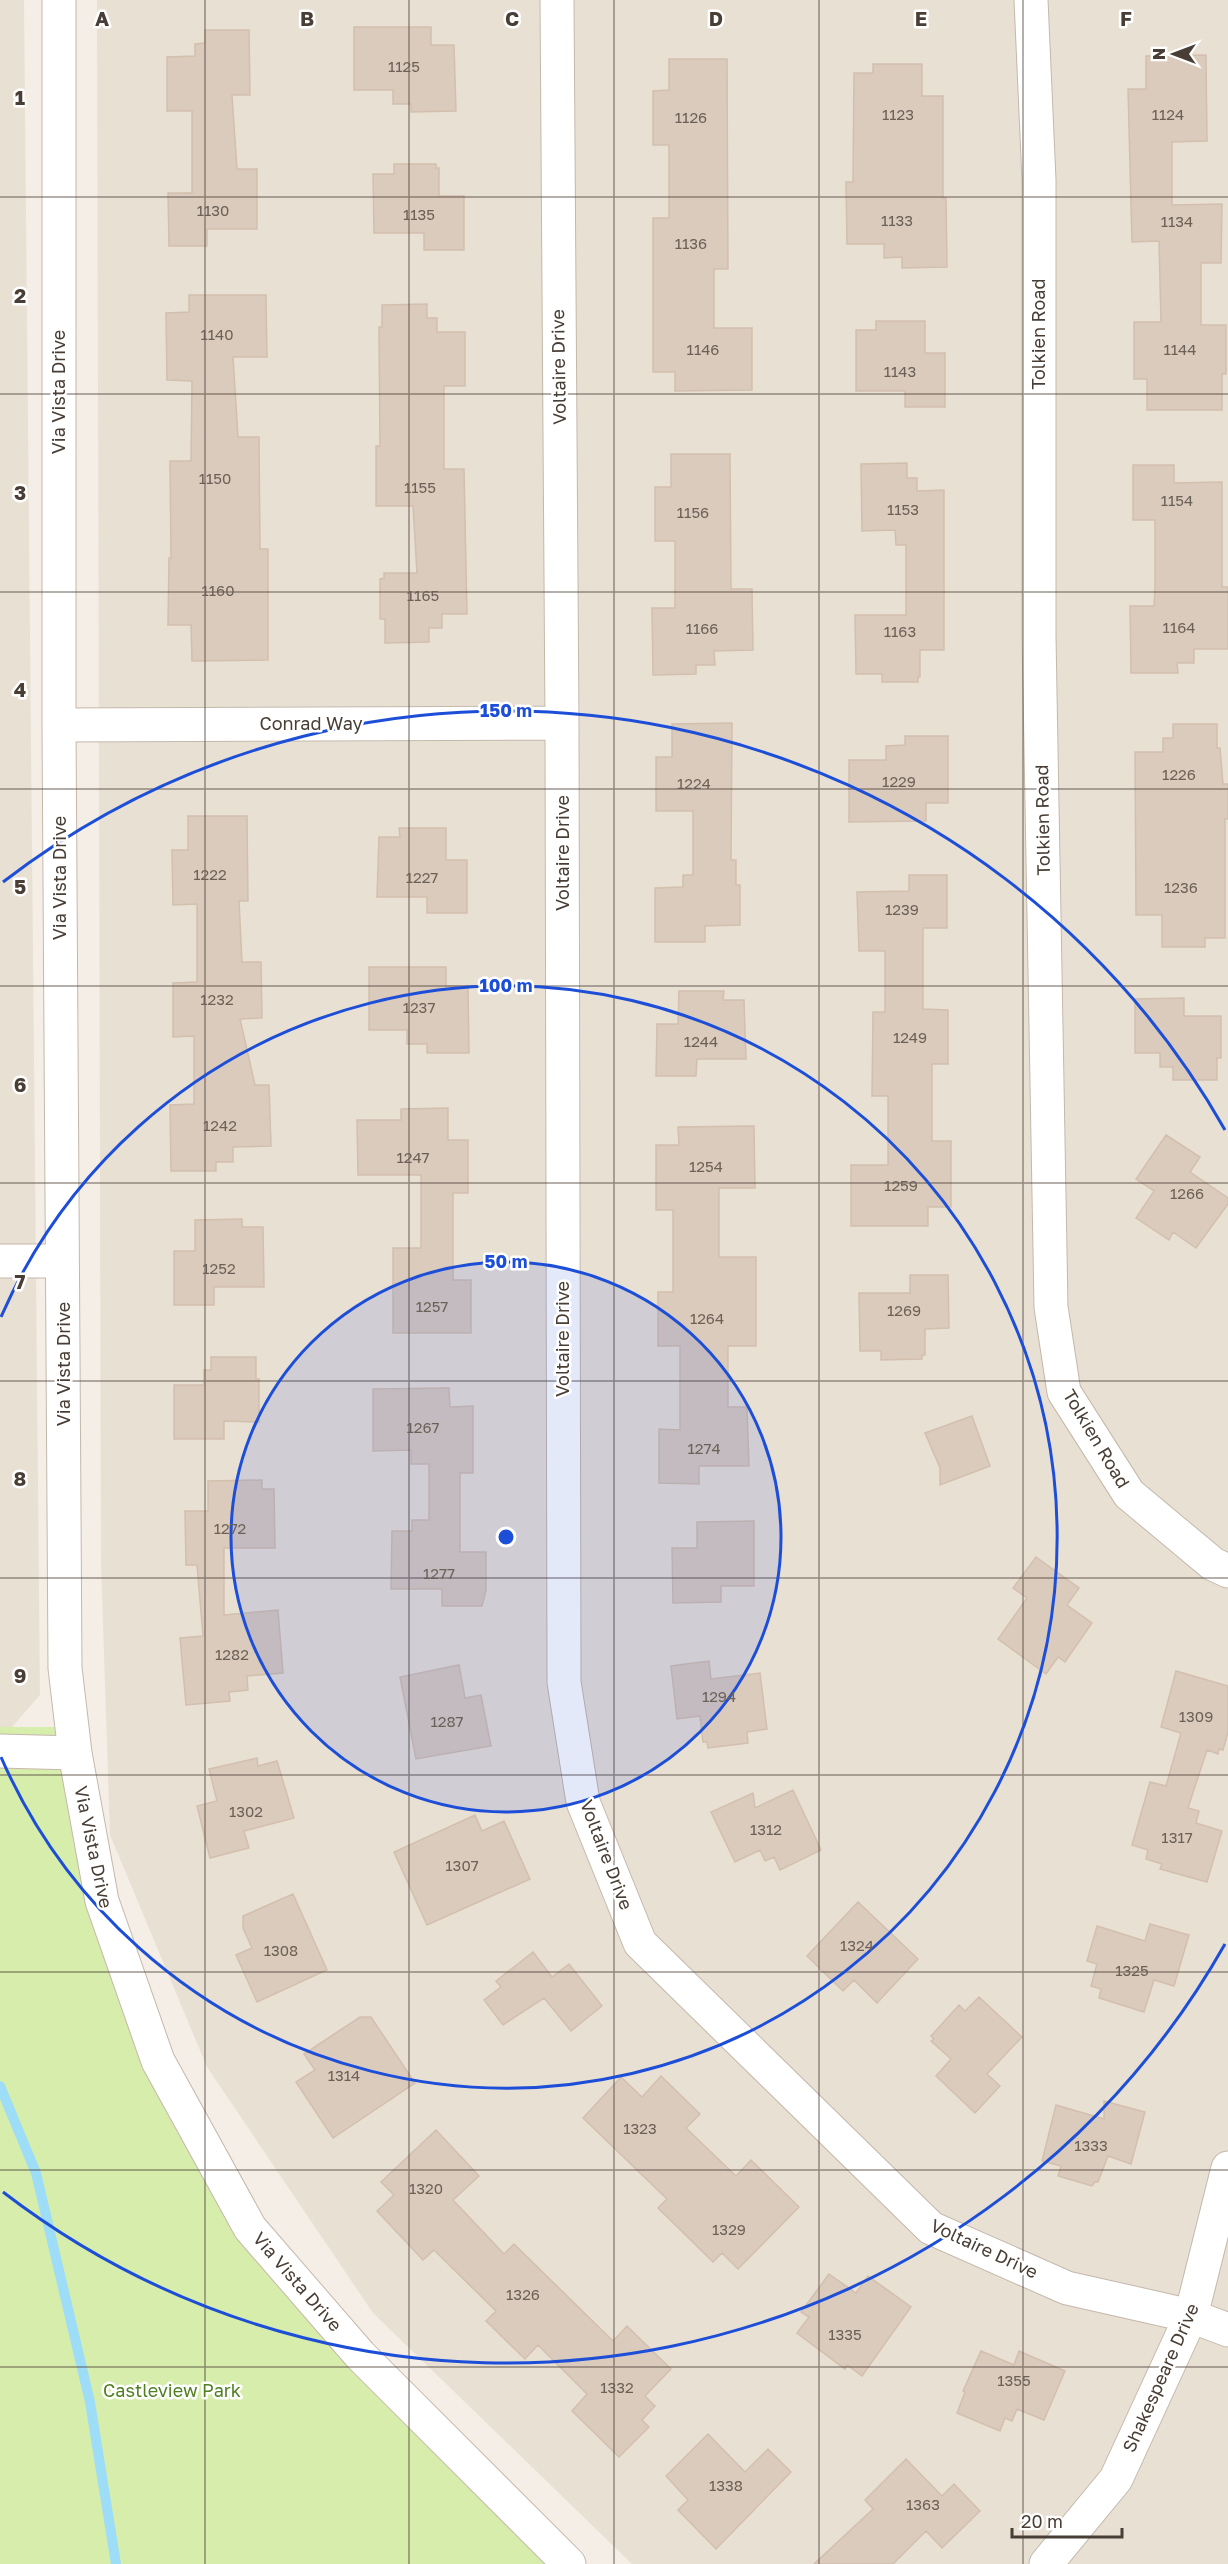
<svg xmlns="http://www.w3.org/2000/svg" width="1228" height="2564" viewBox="0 0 1228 2564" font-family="'Golos Text',sans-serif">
	<rect width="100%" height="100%" fill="#f5eee6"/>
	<path fill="#e9e0d4" d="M0,0h24l16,1695 -28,32h-12z
		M97,0h1131v2564h-596l-259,-251 -166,-246 -97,-232 -9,-272z"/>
	<path fill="#d7edab" d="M0,1727h70l98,359 162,227 251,251h-581z"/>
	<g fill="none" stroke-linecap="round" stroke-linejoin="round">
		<path stroke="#9dddf7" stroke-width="10" d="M0,2086l36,87 54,229 26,162"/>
	</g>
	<path fill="#dacbbd" stroke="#d3bfad" stroke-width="1.5" d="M354,27h77v18h23l2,66 -45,1v-8h-18v-14h-39z
		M205,30h44l1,65h-18l5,74h20v60h-50v17h-38l-1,-53h24v-82h-25v-54l28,-1v-12l10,-1z
		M1206,55l1,86 -35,1v63l50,-1 -1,59h-20v62h25v49h-4v36h-75v-31h-13v-57h27l-2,-81 -27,1 -4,-153h18v-33z
		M669,59h58l1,210h-14v59h38v62l-77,1v-19h-22v-154h16v-73h-16v-54l16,-1z
		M873,64h49v32h21v102h3l1,69 -45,1v-11l-18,1v-14h-37l-1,-62h7l1,-109h19z
		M394,164h42v4h3v28h25v54h-40v-17h-50l-1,-59h21z
		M189,295h77l1,62h-34l5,80h21l1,112h8v111l-76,1 -1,-36h-23l1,-67h2l-1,-97h21l1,-80 -25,-1 -1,-67 23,-1z
		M427,304v14h10v14h28v54h-21v83h20l3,145h-25v14h-13v14l-44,1v-24h-5v-40l4,-1v-5h33l-4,-67h-37v-60h4l-1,-119h3v-22z
		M876,321h49v32h20v54h-40v-16h-49v-61h20z
		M671,454h59l1,135h21l1,61 -39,1 1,14h-19v9l-43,1 -1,-67h23v-67h-20v-54h16z
		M907,463v15h10v13l27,-1v160h-24v27h-2v5h-36v-8h-26l-1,-59h51v-70h-10l-1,-15 -33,1 -1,-67z
		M1133,465h41v18l48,-1v105h6v62h-34v14h-17l1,10h-47l-1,-67h24l1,-18v-68h-22z
		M732,723l-1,137h5v25h4v40l-35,1v16h-50v-54l28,-1v-12h10v-64h-37v-54h16v-33z
		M1173,724h44v24h3l3,36h5v35h-3v119h-20v9h-43v-32h-26l-1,-163h28v-14h10z
		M905,736h43v67h-22v18l-77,1v-62h37v-14l19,-1z
		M188,816h59l1,85h-9l3,61h19l1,56 -22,1 15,66h14l2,61 -38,1v15h-17v9h-45l-1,-66 24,-1v-68l-21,1v-54l24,-1v-78l-24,1 -1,-55h16z
		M399,828h47v32h21v53h-40v-16h-50l2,-60h21z
		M909,875h38v53h-24v81l25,1v54h-16v77h19v66h-23v19h-77v-61h37v-69h-16l1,-84h12v-61h-26l-2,-59 52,-1z
		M369,967h77v19h22l1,67h-42v-9h-20v-14h-38z
		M679,991h45l-1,9h21l2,59h-49l-1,17h-40l1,-52h21z
		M1184,998v18h37v42h-4v22h-44v-13h-13v-14h-25v-54z
		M448,1108v32h20v53h-15v87h18v53h-78v-85h28v-73h-63l-1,-55h44v-11z
		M754,1126l1,62h-36v69h37v89h-28v61h19l2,59h-50v18l-40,-1v-54l21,1v-84h-22v-54h15v-82h-17v-65h23l-1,-18z
		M1166,1135l34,22 -10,15 38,26v6l-32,44 -23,-16 -4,8 -33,-22 18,-27 -18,-12z
		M242,1219v8h21l1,60h-50v18h-40v-54h21v-31z
		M910,1275h38l1,53 -24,1v26h-3v4l-41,1v-9h-21l-1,-58h51z
		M211,1357h45v22h3v43l-35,-1v18h-50v-54h30v-15h7z
		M449,1388l1,19 23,-1v67h-13v79h26v38l-4,16h-40v-17h-51l1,-58h20v-11h17v-56h-18v-14l-38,1v-62z
		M972,1416l18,50 -50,19v-17l-15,-35z
		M262,1480v9h12l1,59h-51v67l54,-5 5,63 -36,3 1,14 -19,2 1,9 -44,4 -6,-67 23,-2 -6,-71h-11l-1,-54h23v-30z
		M754,1521v65h-33v16l-48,1 -1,-55h25v-26z
		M1036,1557l43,31 -12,17 25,18 -27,39 -7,-5 -12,17 -48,-35 29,-41 -14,-10z
		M709,1661l2,18 49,-6 7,56 -20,3 1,11 -40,5 -1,-6h-4l-3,-26 -23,3 -6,-53z
		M459,1665l6,33 16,-3 10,51 -75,13 -16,-82z
		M1176,1671l52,15v46l-5,18 -4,-1 -1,5 -11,-4 -19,58 11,3 -3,12 26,8 -15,51 -47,-13 2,-5 -16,-5 2,-9 -16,-5 18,-63 16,4 15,-53 -20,-6z
		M257,1758l1,8 19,-5 17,57 -50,13 5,17 -39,10 -13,-52 20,-5 -8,-32z
		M793,1790l28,60 -41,20 -6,-13 -9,4 -5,-11 -25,12 -24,-50 42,-19 2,15z
		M475,1815l7,16 22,-10 26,58 -103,46 -33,-73z
		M293,1894l34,76 -70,32 -21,-47 16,-7 -9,-20v-12z
		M858,1902l60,57 -41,44 -23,-23 -11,11 -36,-35z
		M1150,1924l39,11 -15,51 -20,-6 -10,32 -45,-14 2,-9 -10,-3 6,-22 -10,-3 10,-35 48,15z
		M533,1952l19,25 17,-13 33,42 -31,25 -27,-33 -41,27 -19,-25 17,-13 -5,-6z
		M979,1997l43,40 -35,37 13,12 -25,27 -39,-37 15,-17 -20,-18 3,-2 -3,-3 28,-31 6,6z
		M360,2017h11l44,66 -82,55 -37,-56 19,-12 -11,-16z
		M661,2076l39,38 -14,14 50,48 15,-16 48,47 -61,62 -16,-16 -9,9 -55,-54 9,-9 -84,-81 38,-41 21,20z
		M1104,2101l41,11 -14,52 -23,-8 -10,26h-3l-3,4 -34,-10 3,-10 -19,-5 14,-56 48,14z
		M436,2130l43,46 -26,24 51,54 10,-10 99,97 14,-15 44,43 -26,27 10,10 -13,14 7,7 -30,30 -47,-46 15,-17 -49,-49 -13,14 -39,-38 10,-10 -62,-61 -11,10 -46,-49 17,-16 -13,-13z
		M829,2274l27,19 12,-17 43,31 -49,69 -15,-11 -2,4 -48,-36 12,-16 -8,-5z
		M981,2351l33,14 5,-14 46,20 -21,49 -27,-11 -5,12 -7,-3 -5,13 -43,-18 8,-21 -2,-1z
		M708,2434l37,38 23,-23 23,23 -75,77 -38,-39 10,-10 -22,-24z
		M906,2459l36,37 12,-12 26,27 -38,37 -16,-17 -33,33h-79l59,-55 -8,-9z"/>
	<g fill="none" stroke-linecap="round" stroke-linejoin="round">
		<defs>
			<path id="minor" d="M59,0v725l6,943 10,85 27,148 56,160 92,167 110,127 209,209
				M557,0l5,723 2,959 19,120 57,141 291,285 136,60 124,28 37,14
				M1031,0l8,180v456l12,671 13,85 65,102 84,70 15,7
				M59,725l503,-2
				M0,1261h62
				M0,1751l75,2
				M1046,2564l70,-85 75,-163 37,-148"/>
		</defs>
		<use href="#minor" stroke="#c4b8ab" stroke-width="35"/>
		<use href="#minor" stroke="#fff" stroke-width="33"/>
	</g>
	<path fill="none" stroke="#483e35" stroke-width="1.5" stroke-opacity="0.55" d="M205,0v2564M409,0v2564M614,0v2564M819,0v2564M1023,0v2564M0,197h1228M0,394h1228M0,592h1228M0,789h1228M0,986h1228M0,1183h1228M0,1381h1228M0,1578h1228M0,1775h1228M0,1972h1228M0,2170h1228M0,2367h1228"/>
	<circle cx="506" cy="1537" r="275" fill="#1d4ed8" fill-opacity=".12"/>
	<g fill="none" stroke="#1d4ed8" stroke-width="3">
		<circle cx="506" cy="1537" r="275"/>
		<path d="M1 1317A551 551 0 1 1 1 1757"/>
		<path d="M1225 1944A826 826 0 0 1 3 2192M3 882A826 826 0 0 1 1225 1130"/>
	</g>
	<g text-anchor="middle" stroke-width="5" stroke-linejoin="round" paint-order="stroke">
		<g font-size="15" fill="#6c6157">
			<text x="404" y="72">1125</text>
			<text x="898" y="120">1123</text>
			<text x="1168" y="120">1124</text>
			<text x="691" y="123">1126</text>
			<text x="213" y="216">1130</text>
			<text x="419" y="220">1135</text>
			<text x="897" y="226">1133</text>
			<text x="1177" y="227">1134</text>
			<text x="691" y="249">1136</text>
			<text x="217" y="340">1140</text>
			<text x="703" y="355">1146</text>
			<text x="1180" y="355">1144</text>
			<text x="900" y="377">1143</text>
			<text x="215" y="484">1150</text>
			<text x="420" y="493">1155</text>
			<text x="1177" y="506">1154</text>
			<text x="903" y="515">1153</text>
			<text x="693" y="518">1156</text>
			<text x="218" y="596">1160</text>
			<text x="423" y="601">1165</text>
			<text x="1179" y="633">1164</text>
			<text x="702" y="634">1166</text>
			<text x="900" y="637">1163</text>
			<text x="1179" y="780">1226</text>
			<text x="899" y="787">1229</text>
			<text x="694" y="789">1224</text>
			<text x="210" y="880">1222</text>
			<text x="422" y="883">1227</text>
			<text x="1181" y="893">1236</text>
			<text x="902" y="915">1239</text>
			<text x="217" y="1005">1232</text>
			<text x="419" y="1013">1237</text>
			<text x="910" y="1043">1249</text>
			<text x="701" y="1047">1244</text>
			<text x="220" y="1131">1242</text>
			<text x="413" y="1163">1247</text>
			<text x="706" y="1172">1254</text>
			<text x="901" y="1191">1259</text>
			<text x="1187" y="1199">1266</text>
			<text x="219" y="1274">1252</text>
			<text x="432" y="1312">1257</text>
			<text x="904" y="1316">1269</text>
			<text x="707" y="1324">1264</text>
			<text x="423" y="1433">1267</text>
			<text x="704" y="1454">1274</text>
			<text x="230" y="1534">1272</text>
			<text x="439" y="1579">1277</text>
			<text x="232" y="1660">1282</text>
			<text x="719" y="1702">1294</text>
			<text x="1196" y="1722">1309</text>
			<text x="447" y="1727">1287</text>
			<text x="246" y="1817">1302</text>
			<text x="766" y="1835">1312</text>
			<text x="1177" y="1843">1317</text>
			<text x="462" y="1871">1307</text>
			<text x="857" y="1951">1324</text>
			<text x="281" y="1956">1308</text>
			<text x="1132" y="1976">1325</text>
			<text x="344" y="2081">1314</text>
			<text x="640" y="2134">1323</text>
			<text x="1091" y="2151">1333</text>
			<text x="426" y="2194">1320</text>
			<text x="729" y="2235">1329</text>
			<text x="523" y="2300">1326</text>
			<text x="845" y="2340">1335</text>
			<text x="1014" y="2386">1355</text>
			<text x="617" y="2393">1332</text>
			<text x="726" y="2491">1338</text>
			<text x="923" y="2510">1363</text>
		</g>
		<g font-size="18" fill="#483e35" stroke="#fff">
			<text transform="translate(1039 334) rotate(-90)" y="6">Tolkien Road</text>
			<text transform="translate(559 367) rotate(-91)" y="6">Voltaire Drive</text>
			<text transform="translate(59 392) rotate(-90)" y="6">Via Vista Drive</text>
			<text x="311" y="730">Conrad Way</text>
			<text transform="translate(1043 820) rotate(-91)" y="6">Tolkien Road</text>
			<text transform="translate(563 853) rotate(-90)" y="6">Voltaire Drive</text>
			<text transform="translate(60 878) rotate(-90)" y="6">Via Vista Drive</text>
			<text transform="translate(563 1339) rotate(-90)" y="6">Voltaire Drive</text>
			<text transform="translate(64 1364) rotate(-90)" y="6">Via Vista Drive</text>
			<text transform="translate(1096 1439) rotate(59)" y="6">Tolkien Road</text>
			<text transform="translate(93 1847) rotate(78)" y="6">Via Vista Drive</text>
			<text transform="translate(606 1855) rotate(69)" y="6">Voltaire Drive</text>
			<text transform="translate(984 2249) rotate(25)" y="6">Voltaire Drive</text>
			<text transform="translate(297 2282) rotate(49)" y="6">Via Vista Drive</text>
			<text transform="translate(1161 2378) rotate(-66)" y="6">Shakespeare Drive</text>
		</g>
		<g font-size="18" fill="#518022" stroke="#fff">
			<text x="172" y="2397">Castleview Park</text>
		</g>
	</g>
	<g font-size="20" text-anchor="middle" font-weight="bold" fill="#483e35" stroke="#fff" stroke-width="5" stroke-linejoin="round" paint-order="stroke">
		<text x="102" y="26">A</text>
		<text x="307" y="26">B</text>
		<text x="512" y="26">C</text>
		<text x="716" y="26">D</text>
		<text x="921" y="26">E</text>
		<text x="1126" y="26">F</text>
		<text x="20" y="105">1</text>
		<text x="20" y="303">2</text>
		<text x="20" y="500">3</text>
		<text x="20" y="697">4</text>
		<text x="20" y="894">5</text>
		<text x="20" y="1092">6</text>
		<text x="20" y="1289">7</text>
		<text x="20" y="1486">8</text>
		<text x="20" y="1683">9</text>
	</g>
	<circle cx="506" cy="1537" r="9" fill="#1d4ed8" stroke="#fff" stroke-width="3"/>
	<g font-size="18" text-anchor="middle" font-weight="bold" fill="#1d4ed8" stroke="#fff" stroke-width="5" stroke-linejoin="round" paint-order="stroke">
		<text x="506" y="717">150 m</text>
		<text x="506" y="992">100 m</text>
		<text x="506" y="1268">50 m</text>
	</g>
	<g transform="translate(1174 54) rotate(270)" stroke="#ffffff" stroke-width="4.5" paint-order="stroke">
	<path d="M0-4.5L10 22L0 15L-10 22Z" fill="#483e35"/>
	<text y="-9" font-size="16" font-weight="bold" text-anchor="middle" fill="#483e35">N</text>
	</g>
	<path d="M1012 2528v9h110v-9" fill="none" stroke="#483e35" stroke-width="3"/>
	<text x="1021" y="2528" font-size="18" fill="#483e35" stroke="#ffffff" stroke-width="4.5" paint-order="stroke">20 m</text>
</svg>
